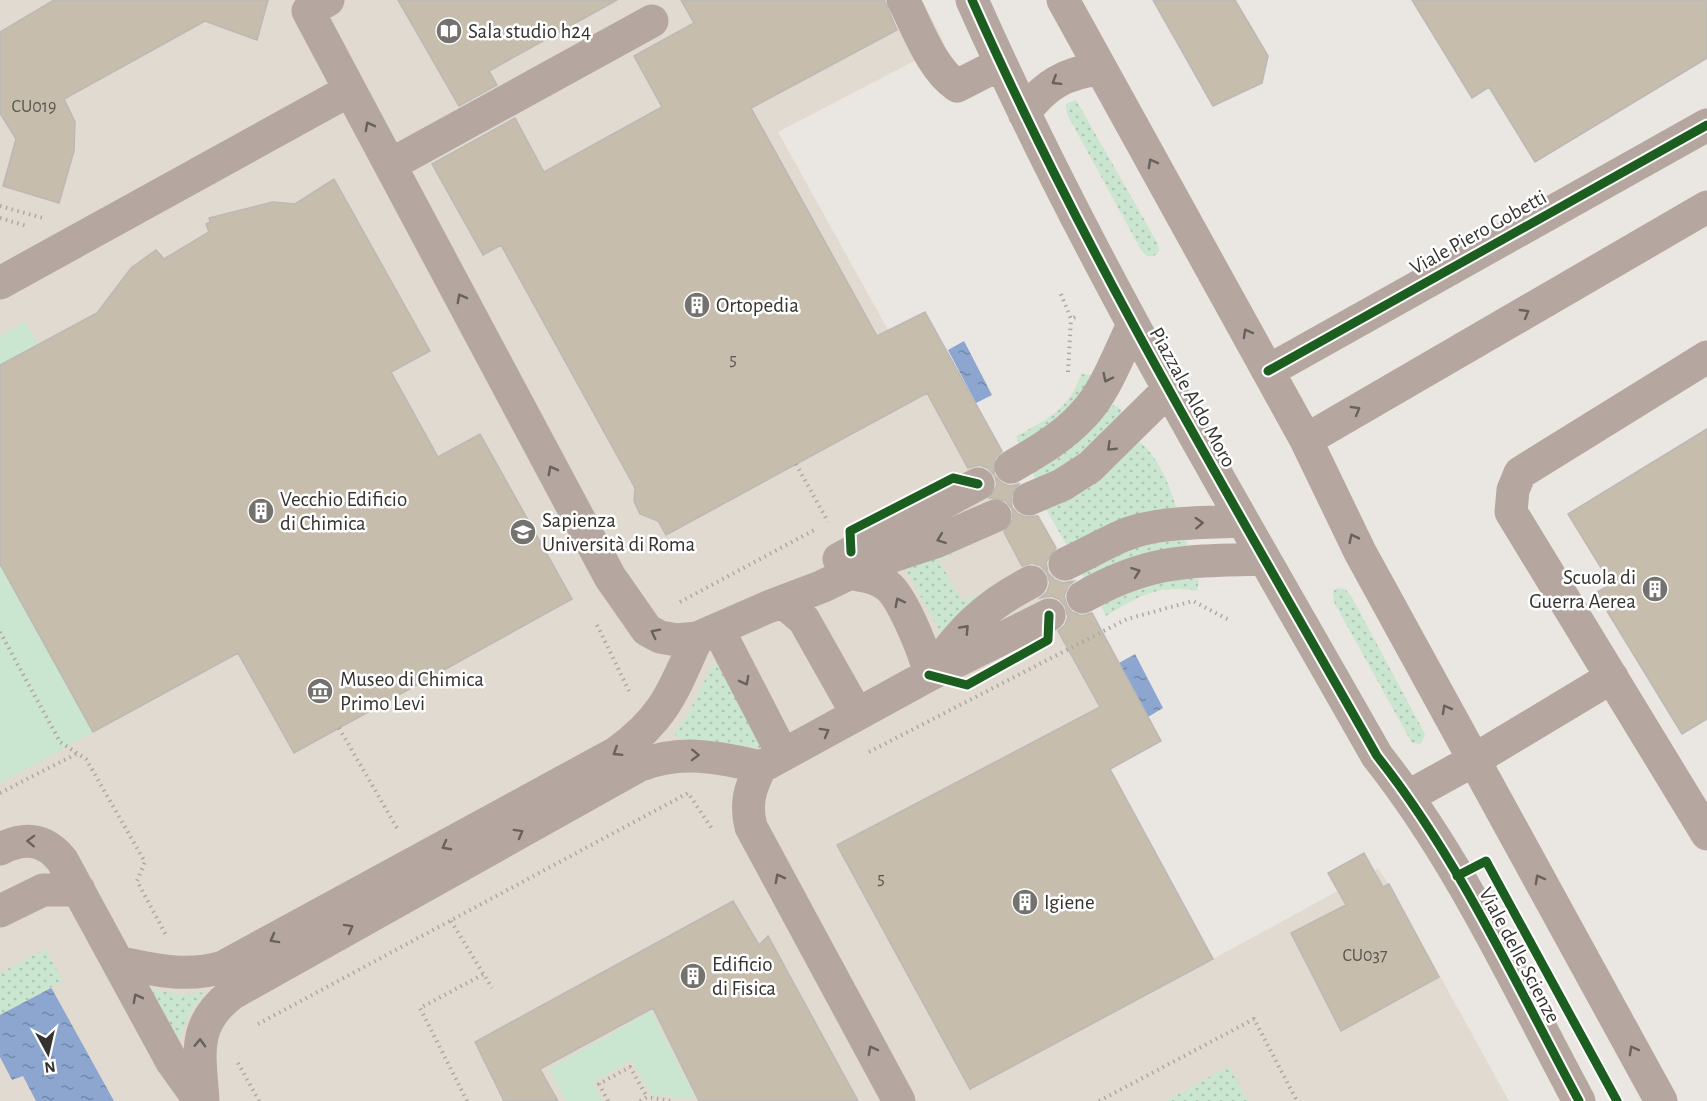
<svg xmlns="http://www.w3.org/2000/svg" width="1707" height="1101" viewBox="0 0 1707 1101" font-family="'Alegreya Sans',sans-serif">
	<defs>
		<pattern id="grass-dots" width="8" height="8" patternUnits="userSpaceOnUse" patternTransform="scale(1.5)"><rect width="8" height="8" fill="#cae5d0"/><path d="M2 2h.1M6 6h.1" fill="none" stroke="#aec5b3" stroke-width="1.8" stroke-linecap="round"/></pattern>
		<pattern id="water-ripples" width="26" height="14" patternUnits="userSpaceOnUse" patternTransform="scale(1.5)"><rect width="26" height="14" fill="#8ca6d0"/><path d="M2 4q2-2 4 0t4 0M15 11q2-2 4 0t4 0" fill="none" stroke="#7388a9"/></pattern>
	</defs>
	<rect width="100%" height="100%" fill="#eae6e2"/>
	<path fill="#e1dad1" d="M0,0h922l23,45 -167,87 110,198 37,-18 236,429 -51,29 103,189 165,-90 11,15 120,217h-1509z"/>
	<path fill="url(#grass-dots)" d="M1076,100l82,144 1,7 -5,5h-7l-6,-6 -74,-136 -1,-10z
		M1081,374l12,1 -10,23 -62,51 -5,-13c29,-15 55,-28 65,-62z
		M1114,405l8,5c-8,35 -57,56 -85,74l-6,-16c32,-16 58,-30 78,-61z
		M1135,439c21,11 36,49 42,71l-107,41 -27,-47z
		M1181,539l6,2 1,10 -99,35 -9,-14 43,-23z
		M959,545l5,3 -25,13 24,41 25,-13 -46,46 -41,-74z
		M1186,576l13,4 -2,11c-40,-7 -58,5 -91,25l-6,-12 17,-11z
		M1337,588l8,1 6,7 74,138 -4,10 -9,-1 -78,-141 -1,-10z
		M719,663l44,83 -3,2 -55,-8 -26,-1 -5,-6 13,-17 24,-48 3,-4z
		M45,949l18,32 -63,34v-42z
		M151,989l29,6 26,-3 -17,21 -10,27z
		M1229,1066l19,35h-82z"/>
	<path fill="#cae5d0" d="M25,322l13,22 -38,21v-29z
		M0,564l93,168 -93,51z
		M651,1011l45,88 -44,-4 -21,-35 -38,23 10,18h-37l-17,-32z"/>
	<path fill="url(#water-ripples)" d="M964,341l28,54 -16,8 -28,-53z
		M1135,654l28,54 -15,9 -29,-54z
		M51,988l1,1 62,112h-78l-13,-25 -11,4 -12,-23v-42z"/>
	<path fill="#c7bdad" stroke="#bbb8b5" stroke-width="1.5" d="M54,0h214l-11,40 -52,-19 -141,78 11,23 -1,29 -15,52 -56,-17 13,-47 -16,-26v-81z
		M398,0h219l-128,71 8,14 -38,21z
		M681,0h203l13,30 -146,78 126,228 48,-24 77,139 -7,7 -1,17 -6,-7 -9,-3 -11,3 -41,-75 -261,142 -8,-14 -18,-7 -6,-13 1,-13 -134,-243 -18,10 -51,-91 83,-46 29,54 118,-65 -28,-51 60,-33z
		M1153,0h82l33,56 -6,27 -49,23z
		M1412,0h295v58l-172,104 -46,-75 -17,11z
		M334,179l96,172 -39,21 47,85 42,-23 92,165 -278,154 -56,-100 -145,79 -93,-168v-199l97,-52 34,-45 25,-18 8,9 45,-27 -3,-8 4,-2 -1,-4 64,-16 22,2z
		M1707,429v290l-25,15 -86,-141 15,-9 -43,-70z
		M995,476l7,7 8,3 9,-2 -8,12 1,11 6,7 8,3 12,-1 18,32 -10,14 2,11 7,7 8,3 11,-2 -6,5 -4,10 3,10 5,6 10,4 10,-3 69,128 -51,28 103,190 -243,130 -133,-244 263,-138 -42,-76 7,-6 3,-8 -3,-11 -6,-7 -8,-3 -11,2 7,-6 3,-9 -3,-10 -6,-7 -9,-3 -10,3 -18,-34 9,-13 -1,-10 -6,-8 -17,-3 8,-13z
		M1364,853l19,34 6,-3 50,93 -98,54 -50,-98 55,-28 -18,-32z
		M733,901l26,44 9,-9 90,165h-159l-46,-93 -113,61 18,32h-54l-29,-59z"/>
	<g fill="none" stroke-linecap="round" stroke-linejoin="round">
		<path stroke="#b1a6a1" stroke-width="4" stroke-dasharray="1.5 4.5" stroke-linecap="butt" d="M0,206l43,12
			M0,218l27,8
			M1061,294l10,25 8,-4
			M1068,372l3,-53
			M796,464l32,58
			M680,602l136,-73
			M597,625l32,66
			M0,632l60,110 26,17 59,103 -8,19 29,54
			M339,728l58,100
			M869,752l258,-133 66,-18 38,20
			M0,793l76,-39
			M451,921l41,67
			M258,1024l430,-231 25,37
			M238,1063l21,38
			M467,1101l-47,-93 64,-34
			M608,1101l-9,-17 31,-17 17,30
			M640,1101l7,-4 25,4
			M1099,1101l155,-82 43,82"/>
		<path stroke="#b5a7a0" stroke-width="33" d="M328,0l-20,11 42,79
			M903,0c15,28 28,68 54,86l43,-22
			M972,0c116,262 264,507 405,756 82,103 140,230 202,345
			M1063,0l243,440 54,112 301,549
			M1024,113c21,-28 41,-40 75,-44
			M390,165l262,-144
			M0,283l350,-193 260,487 37,53 13,7 17,3 20,-2 71,-31 53,-20 50,-24 67,-22 57,-25
			M1707,357l-187,116 -7,17 -2,22 196,322
			M1268,371l439,-246
			M1306,440l401,-233
			M1011,467c26,-15 52,-30 72,-52 23,-24 35,-60 50,-90
			M1029,499l33,-14 28,-18 77,-76
			M839,559l139,-75
			M1065,564c19,-9 39,-20 59,-29 36,-14 78,-12 116,-14
			M849,573c14,3 29,4 40,14 14,13 38,69 40,88
			M1083,597c67,-38 106,-36 181,-38
			M783,602l21,18 53,94
			M718,629l65,126
			M930,674c30,-42 54,-68 101,-92
			M1409,796l65,-36 138,-83
			M0,849c24,-12 44,-11 62,11l110,202 28,39
			M0,911l43,-21h36
			M118,962c36,8 69,16 105,5l393,-214c49,-35 57,-62 81,-115
			M203,1101c-3,-47 -12,-77 30,-108l405,-227c42,-17 80,-9 123,1
			M899,1101l-148,-274c-6,-23 -1,-40 10,-60l168,-92 120,-60"/>
		<defs>
			<path id="cycleway" d="M972,0c116,262 264,507 405,756 82,103 140,230 202,345
				M1268,371l439,-246
				M851,552l-1,-21 103,-53 25,6
				M929,675l38,10 81,-45 1,-25
				M1457,876l29,-15 131,240"/>
		</defs>
		<use href="#cycleway" stroke="#fff" stroke-width="13"/>
		<use href="#cycleway" stroke="#1b5e20" stroke-width="9"/>
	</g>
	<defs><path id="oneway-chevron" d="M-2-3.5L2.5 0L-2 3.5" fill="none" stroke-width="1.6" stroke-linecap="round" stroke-linejoin="round" transform="scale(1.5)"/></defs>
	<g stroke="#68615d">
		<use href="#oneway-chevron" transform="translate(1056 81) rotate(148)"/>
		<use href="#oneway-chevron" transform="translate(369 126) rotate(-118)"/>
		<use href="#oneway-chevron" transform="translate(1152 163) rotate(-119)"/>
		<use href="#oneway-chevron" transform="translate(461 298) rotate(-118)"/>
		<use href="#oneway-chevron" transform="translate(1525 313) rotate(-30)"/>
		<use href="#oneway-chevron" transform="translate(1247 333) rotate(-119)"/>
		<use href="#oneway-chevron" transform="translate(1107 378) rotate(116)"/>
		<use href="#oneway-chevron" transform="translate(1356 410) rotate(-30)"/>
		<use href="#oneway-chevron" transform="translate(1111 447) rotate(136)"/>
		<use href="#oneway-chevron" transform="translate(552 470) rotate(-118)"/>
		<use href="#oneway-chevron" transform="translate(1199 523) rotate(-3)"/>
		<use href="#oneway-chevron" transform="translate(1353 538) rotate(-116)"/>
		<use href="#oneway-chevron" transform="translate(941 539) rotate(159)"/>
		<use href="#oneway-chevron" transform="translate(1136 572) rotate(-20)"/>
		<use href="#oneway-chevron" transform="translate(899 602) rotate(-117)"/>
		<use href="#oneway-chevron" transform="translate(965 629) rotate(-47)"/>
		<use href="#oneway-chevron" transform="translate(655 633) rotate(-153)"/>
		<use href="#oneway-chevron" transform="translate(745 681) rotate(62)"/>
		<use href="#oneway-chevron" transform="translate(1446 709) rotate(-119)"/>
		<use href="#oneway-chevron" transform="translate(825 732) rotate(-29)"/>
		<use href="#oneway-chevron" transform="translate(617 752) rotate(148)"/>
		<use href="#oneway-chevron" transform="translate(695 755) rotate(2)"/>
		<use href="#oneway-chevron" transform="translate(519 833) rotate(-29)"/>
		<use href="#oneway-chevron" transform="translate(31 841) rotate(-178)"/>
		<use href="#oneway-chevron" transform="translate(446 846) rotate(152)"/>
		<use href="#oneway-chevron" transform="translate(779 878) rotate(-118)"/>
		<use href="#oneway-chevron" transform="translate(1539 879) rotate(-119)"/>
		<use href="#oneway-chevron" transform="translate(349 928) rotate(-29)"/>
		<use href="#oneway-chevron" transform="translate(274 939) rotate(151)"/>
		<use href="#oneway-chevron" transform="translate(137 998) rotate(-118)"/>
		<use href="#oneway-chevron" transform="translate(200 1043) rotate(-88)"/>
		<use href="#oneway-chevron" transform="translate(872 1050) rotate(-118)"/>
		<use href="#oneway-chevron" transform="translate(1633 1050) rotate(-119)"/>
	</g>
	<defs>
		<symbol id="library-disc" viewBox="-11 -11 22 22"><circle r="9.5" fill="#74726e" stroke="#fff"/><path d="M-6-4Q-3-5.5-.7-3.5V5Q-3 3-6 4ZM6-4Q3-5.5 .7-3.5V5Q3 3 6 4Z" fill="#fff"/></symbol>
		<symbol id="building-disc" viewBox="-11 -11 22 22"><circle r="9.5" fill="#74726e" stroke="#fff"/><path d="M-4-6H4V6H1V3H-1V6H-4ZM-2.5-4.3h1.7v1.8h-1.7ZM.8-4.3h1.7v1.8H.8ZM-2.5-1h1.7V.8h-1.7ZM.8-1h1.7V.8H.8Z" fill="#fff"/></symbol>
		<symbol id="university-disc" viewBox="-11 -11 22 22"><circle r="9.5" fill="#74726e" stroke="#fff"/><path d="M0-5L7-2L0 1L-7-2ZM-4 1L0 2.5L4 1V4Q0 6-4 4Z" fill="#fff"/></symbol>
		<symbol id="museum-disc" viewBox="-11 -11 22 22"><circle r="9.5" fill="#74726e" stroke="#fff"/><path d="M0-6L6-3V-2H-6V-3ZM-5-1h2V3h-2ZM-1-1h2V3h-2ZM3-1h2V3H3ZM-6 4H6V6H-6Z" fill="#fff"/></symbol>
	</defs>
	<g fill-rule="evenodd">
		<use href="#library-disc" x="434" y="16" width="30" height="30"/>
		<use href="#building-disc" x="682" y="290" width="30" height="30"/>
		<use href="#building-disc" x="246" y="496" width="30" height="30"/>
		<use href="#university-disc" x="508" y="517" width="30" height="30"/>
		<use href="#building-disc" x="1640" y="574" width="30" height="30"/>
		<use href="#museum-disc" x="305" y="676" width="30" height="30"/>
		<use href="#building-disc" x="1010" y="887" width="30" height="30"/>
		<use href="#building-disc" x="678" y="961" width="30" height="30"/>
	</g>
	<g text-anchor="middle" stroke-width="5" stroke-linejoin="round" paint-order="stroke">
		<g font-size="18" fill="#5a564f">
			<text x="34" y="112">CU019</text>
			<text x="733" y="365">5</text>
			<text x="881" y="884">5</text>
			<text x="1365" y="961">CU037</text>
		</g>
		<g font-size="21" fill="#353330" stroke="#fff" text-anchor="start">
			<text x="468" y="38">Sala studio h24</text>
			<text x="716" y="312">Ortopedia</text>
			<text x="280" y="506">Vecchio Edificio<tspan x="280" dy="24">di Chimica</tspan></text>
			<text x="542" y="527">Sapienza<tspan x="542" dy="24">Università di Roma</tspan></text>
			<text x="1636" y="584" text-anchor="end">Scuola di<tspan x="1636" dy="24">Guerra Aerea</tspan></text>
			<text x="340" y="686">Museo di Chimica<tspan x="340" dy="24">Primo Levi</tspan></text>
			<text x="1044" y="909">Igiene</text>
			<text x="712" y="971">Edificio<tspan x="712" dy="24">di Fisica</tspan></text>
		</g>
		<g font-size="21" fill="#353330" stroke="#fff">
			<text transform="translate(1478 232) rotate(-29)" y="7">Viale Piero Gobetti</text>
			<text transform="translate(1193 397) rotate(61)" y="7">Piazzale Aldo Moro</text>
			<text transform="translate(1520 955) rotate(62)" y="7">Viale delle Scienze</text>
		</g>
	</g>
	<g transform="translate(48 1053) rotate(172)" stroke="#ffffff" stroke-width="4.5" paint-order="stroke">
	<path d="M0-4.5L10 22L0 15L-10 22Z" fill="#353330"/>
	<text y="-9" font-size="16" font-weight="bold" text-anchor="middle" fill="#353330">N</text>
	</g>
</svg>
